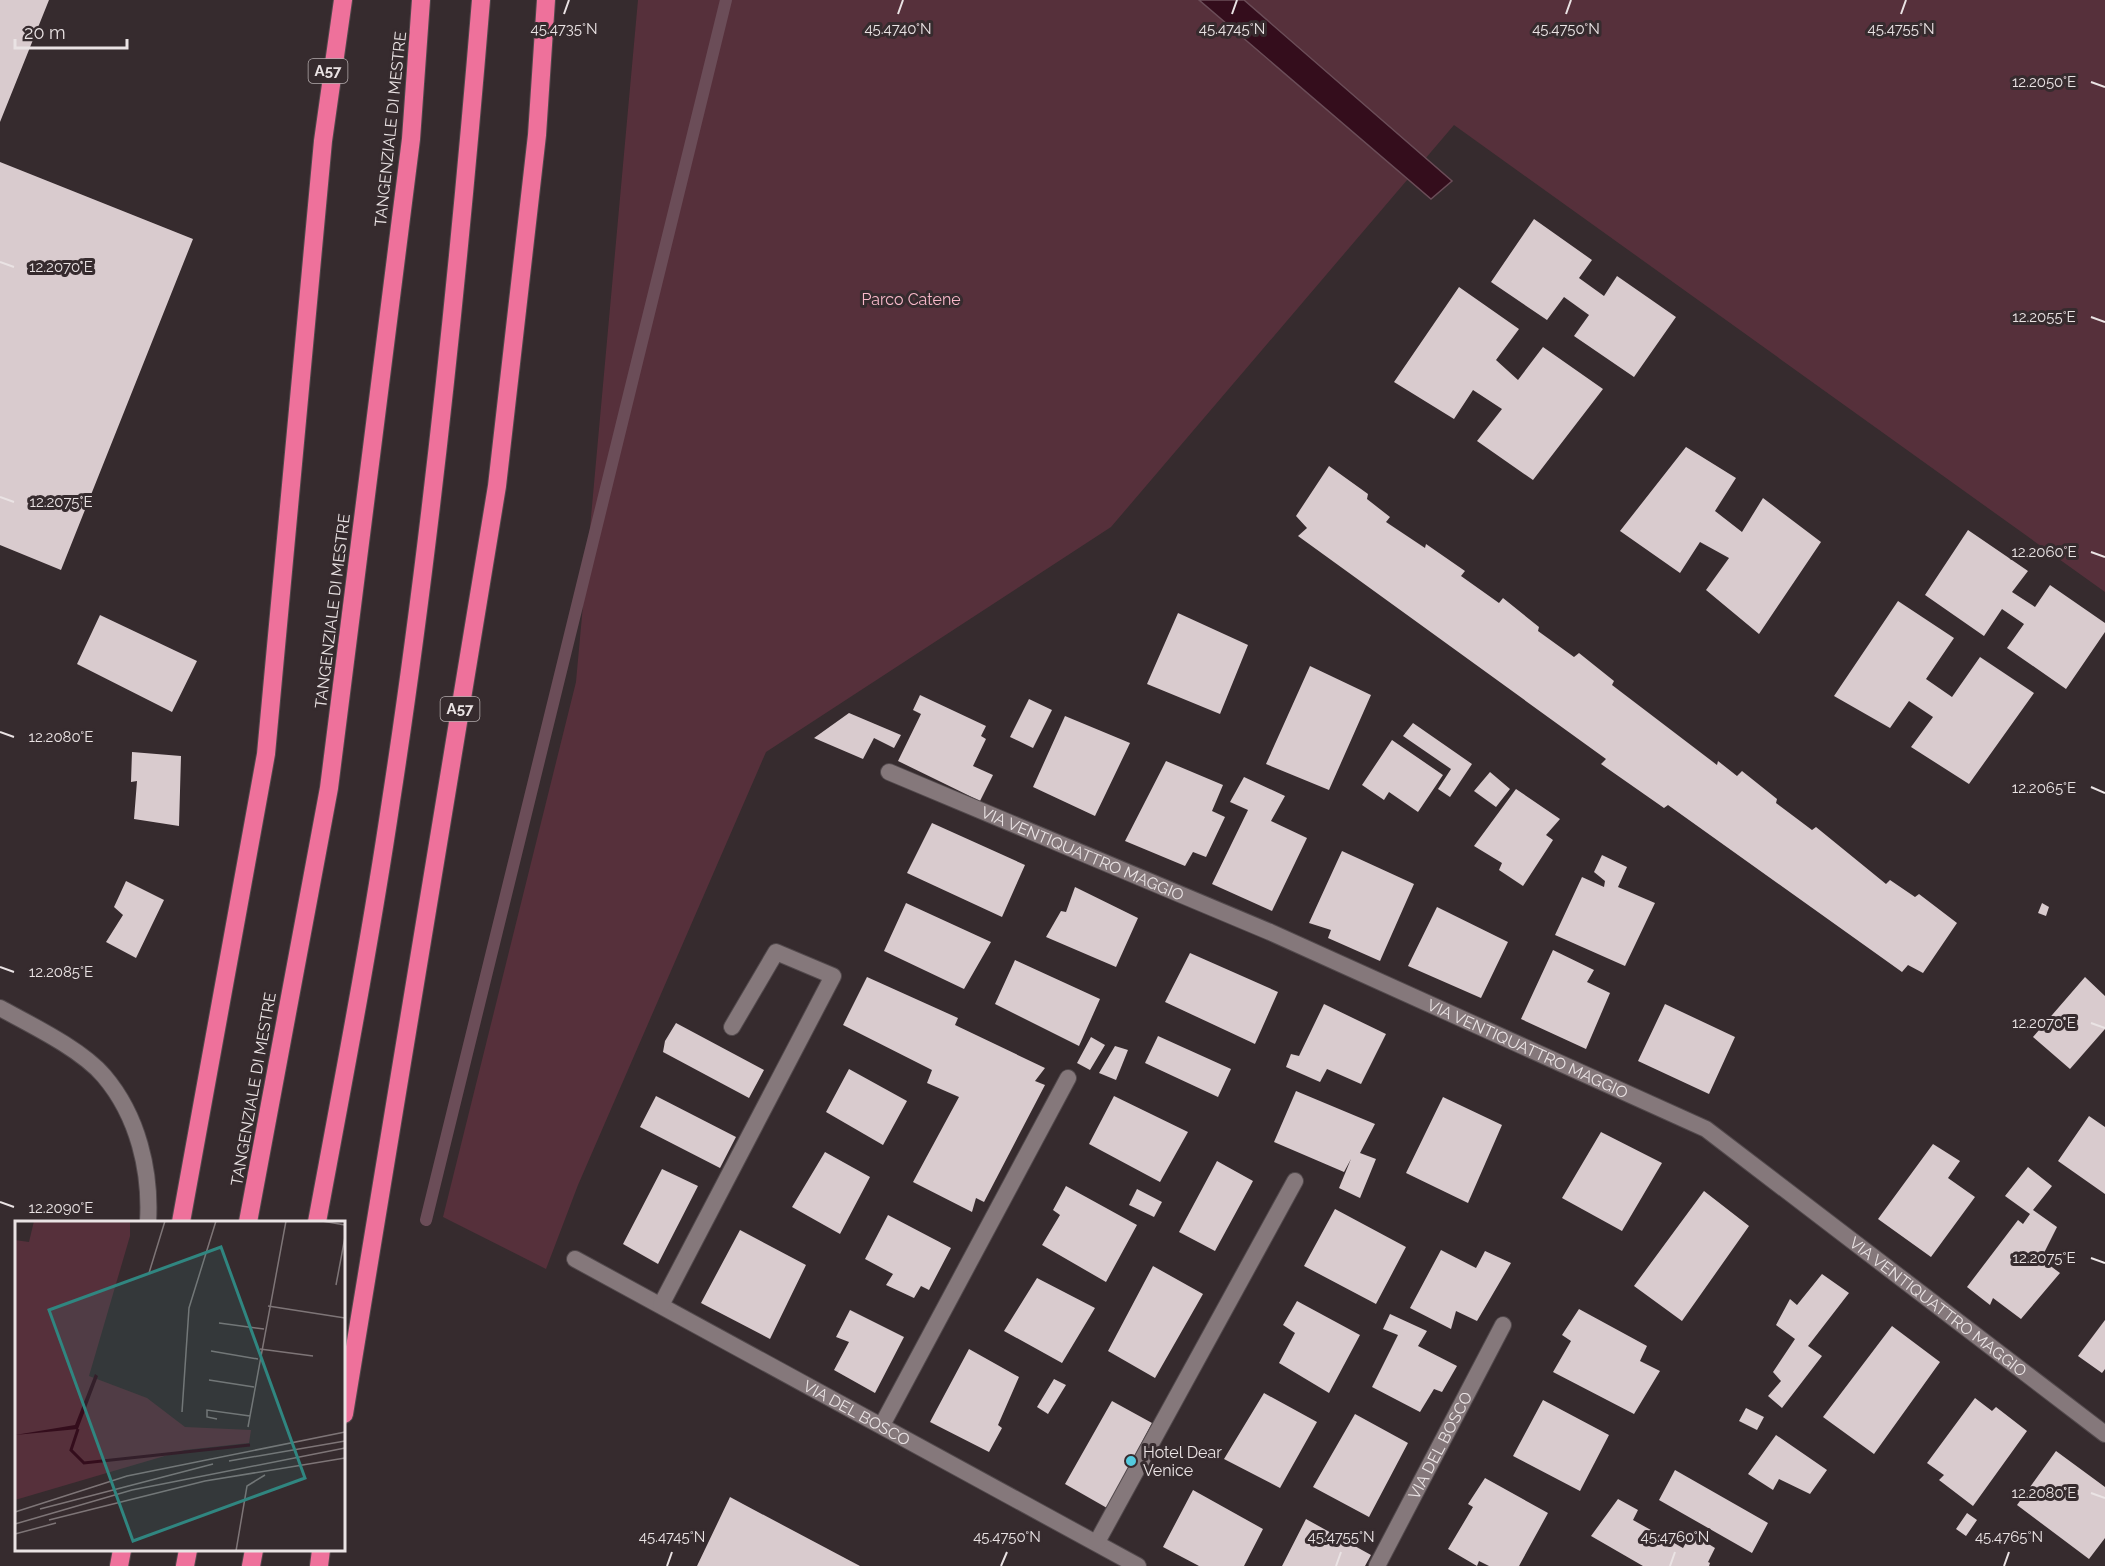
<svg xmlns="http://www.w3.org/2000/svg" width="2105" height="1566" viewBox="0 0 2105 1566" font-family="Raleway,sans-serif">
	<rect width="100%" height="100%" fill="#362b2e"/>
	<path fill="#56303b" d="M638,0h1467v592l-651,-467 -343,402 -345,225 -188,433 -32,84 -103,-52 133,-535z"/>
	<path fill="#340d1c" stroke="#6b4d58" stroke-width="1.5" d="M1199,0h45l208,181 -21,18z"/>
	<g fill="none" stroke-linecap="round" stroke-linejoin="round">
		<path stroke="#6b4d58" stroke-width="12" d="M426,1220l300,-1220"/>
	</g>
	<path fill="#d9cbce" d="M0,0h49l-49,122z
		M0,162l193,77 -132,331 -61,-25z
		M1534,219l58,41 -13,18 25,18 13,-20 59,41 -42,60 -60,-41 15,-21 -25,-18 -17,23 -56,-38z
		M1459,287l60,42 -23,31 22,20 25,-33 60,42 -70,91 -56,-39 25,-32 -29,-19 -19,29 -60,-37z
		M1686,447l50,31 -21,33 27,21 21,-34 58,44 -62,92 -53,-44 23,-32 -29,-16 -20,31 -60,-42z
		M1329,466l39,28 -1,5 23,18 -4,5 39,26 1,-4 39,27 -4,5 38,27 4,-5 36,29 -1,4 36,26 5,-4 35,28 -2,4 105,80 1,-4 19,15 5,-5 35,28 -1,4 36,27 4,-3 70,57 4,-4 25,17 4,-3 38,29 -34,50 -15,-8 -6,7 -234,-167 -4,3 -63,-44 5,-5 -308,-223 9,-8 -11,-12z
		M1968,530l60,41 -16,21 23,15 15,-22 55,38v9l-39,57 -59,-41 17,-24 -22,-15 -18,27 -59,-41z
		M1898,601l56,37 -28,41 26,18 28,-40 54,36 -65,91 -58,-37 22,-30 -24,-16 -19,27 -56,-32z
		M1178,613l70,32 -28,69 -73,-30z
		M100,615l97,46 -25,51 -95,-48z
		M1310,666l61,29 -42,95 -63,-26z
		M920,695l66,31 -5,10 5,3 -13,27 20,9 -13,26 -82,-40 23,-47 -8,-4z
		M1029,699l23,11 -19,38 -23,-11z
		M849,713l52,22 -7,13 -20,-10 -11,21 -49,-21z
		M1065,716l65,27 -35,73 -62,-29z
		M1413,723l59,41 -22,33 -12,-8 13,-20 -48,-33z
		M1392,740l51,35 -25,37 -29,-20 -5,8 -22,-15z
		M132,752l49,4 -2,70 -45,-7 3,-38 -6,1z
		M1166,761l57,24 -11,26 13,6 -19,40 -13,-5 -8,14 -60,-25z
		M1490,772l20,17 -14,18 -22,-16z
		M1244,777l41,19 -14,25 36,17 -35,73 -60,-27 36,-74 -18,-8z
		M1516,789l44,30 -14,16 7,5 -30,46 -24,-16 3,-7 -28,-17z
		M932,823l93,42 -23,52 -95,-44z
		M1342,851l72,33 -34,77 -52,-23 3,-8 -22,-7z
		M1602,855l25,12 -9,20 37,16 -30,63 -70,-31 27,-58 22,10 1,-6 -11,-9z
		M126,881l38,19 -28,58 -30,-16 17,-27 -9,-8z
		M1075,887l63,31 -22,49 -70,-30 15,-26 5,1z
		M906,903l85,39 -27,47 -80,-38z
		M2042,903l7,4 -3,9 -8,-3z
		M1437,907l71,35 -27,56 -73,-32z
		M1553,950l41,20 -7,12 23,11 -24,56 -65,-30z
		M1190,953l88,39 -23,52 -90,-42z
		M1015,960l85,39 -21,47 -84,-42z
		M867,977l91,41 -3,7 90,43 -10,13 10,4 -61,117 -8,-4 -4,14 -59,-30 46,-85 -32,-14 5,-13 -89,-45z
		M2085,977l20,19v33l-35,40 -37,-32z
		M1324,1004l62,30 -25,50 -34,-15 -7,13 -34,-15 5,-13 8,2z
		M1665,1004l70,33 -26,57 -71,-33z
		M676,1023l88,47 -15,28 -86,-46 2,-11z
		M1158,1036l73,33 -13,28 -73,-34z
		M1091,1037l14,8 -15,25 -13,-7z
		M1115,1046l13,4 -12,30 -17,-7z
		M849,1069l58,32 -24,44 -57,-33z
		M1296,1091l79,33 -15,29 16,6 -16,39 -21,-10 12,-29 -7,13 -70,-30z
		M656,1096l80,41 -16,31 -80,-41z
		M1114,1096l74,36 -28,50 -71,-38z
		M1443,1097l59,28 -34,78 -62,-30z
		M2089,1116l16,11v67l-47,-33z
		M1601,1132l61,31 -40,68 -60,-33z
		M1933,1144l27,17 -12,17 27,19 -44,60 -53,-38z
		M825,1152l45,25 -30,57 -48,-27z
		M1217,1161l36,20 -38,70 -36,-19z
		M2028,1167l24,19 -19,24 24,17 -16,32 19,14 -39,46 -28,-21 -3,7 -23,-18 51,-67 5,4 7,-10 -25,-18z
		M662,1169l36,17 -40,78 -35,-20z
		M1066,1186l71,39 -31,57 -64,-37 18,-30 -7,-5z
		M1137,1189l25,13 -8,15 -25,-12z
		M1704,1191l45,35 -67,95 -48,-35z
		M1335,1209l71,38 -30,57 -72,-38z
		M888,1215l63,33 -22,42 -8,-4 -7,12 -28,-13 7,-11 -28,-15z
		M740,1230l66,35 -36,74 -69,-36z
		M1441,1250l35,18 9,-17 26,12 -34,58 -21,-10 -5,18 -41,-21z
		M1153,1266l50,28 -48,84 -47,-27z
		M1822,1274l27,19 -41,53 14,10 -40,52 -14,-12 13,-15 -8,-9 22,-33 -19,-14 14,-26 7,6z
		M1037,1278l58,30 -33,55 -58,-32z
		M1297,1301l63,34 -31,58 -50,-30 16,-30 -12,-8z
		M1579,1309l68,37 -7,15 20,10 -26,43 -81,-42 18,-31 -9,-6z
		M850,1310l54,27 -29,56 -41,-23 15,-28 -13,-5z
		M1390,1314l37,17 -9,15 39,20 -15,26 -8,-3 -14,23 -48,-25 26,-52 -15,-6z
		M2105,1320v49l-3,4 -24,-17z
		M1892,1326l48,36 -66,92 -51,-37z
		M969,1349l50,28 -21,48 4,3 -13,24 -59,-30z
		M1054,1379l12,6 -18,29 -11,-7z
		M1264,1393l53,29 -37,66 -56,-29z
		M1975,1398l17,13 4,-4 31,24 -54,75 -34,-26 5,-5 -17,-12z
		M1543,1400l66,35 -29,56 -67,-35z
		M1112,1401l40,22 -45,85 -42,-24z
		M1746,1408l18,9 -7,13 -18,-9z
		M1355,1414l53,29 -39,74 -56,-30z
		M1776,1435l51,35 -17,24 -31,-15 -6,11 -25,-16z
		M2056,1451l49,36v51l-16,21 -72,-54z
		M1675,1470l93,53 -16,30 -93,-53z
		M1485,1478l63,35 -29,53h-30l-10,-5 -2,5 -29,-17 25,-42 -5,-3z
		M1193,1490l70,39 -19,37h-45l-36,-19z
		M730,1497l13,7 117,62h-163z
		M1618,1499l20,11 -5,10 50,28 8,-15 24,15 -7,14 2,1 -1,3h-66l-52,-30z
		M1967,1513l10,7 -11,16 -10,-7z
		M1306,1519l65,36 -6,11h-83z"/>
	<g fill="none" stroke-linecap="round" stroke-linejoin="round">
		<defs>
			<g id="minor">
				<path id="s1" d="M889,772l381,160 436,197 399,305"/>
				<path d="M0,1008c31,17 81,41 104,68 34,40 47,95 44,146"/>
				<path id="s2" d="M575,1259l563,307"/>
				<path d="M661,1305l172,-329 -57,-24 -44,75"/>
				<path d="M882,1425l186,-347"/>
				<path d="M1097,1542l198,-361"/>
				<path id="s3" d="M1377,1566l126,-241"/>
			</g>
			<path id="motorway" d="M181,1222l85,-468 57,-613 20,-141
				M248,1222l81,-434 82,-649 10,-139
				M317,1222c26,-140 53,-280 74,-421 41,-265 68,-534 90,-801
				M344,1414l153,-928 40,-351 9,-135
				M119,1566l3,-16
				M185,1566l3,-16
				M251,1566l3,-16
				M319,1566l2,-16"/>
		</defs>
		<use href="#minor" stroke="#52494c" stroke-width="18"/>
		<use href="#motorway" stroke="#52494c" stroke-width="20"/>
		<use href="#minor" stroke="#85787b" stroke-width="16"/>
		<use href="#motorway" stroke="#ee719b" stroke-width="18"/>
	</g>
	<path fill="none" stroke="#eae3e4" stroke-width="2" d="M564,14l5,-14M898,14l5,-14M1232,14l5,-14M1566,14l5,-14M1901,14l5,-14M2091,82l14,5M0,262l14,5M2091,317l14,5M0,497l14,5M2091,552l14,5M0,732l14,5M2091,787l14,6M0,967l14,5M2091,1023l14,5M0,1202l14,5M2091,1258l14,5M2091,1493l14,5M667,1566l5,-14M1001,1566l6,-14M1336,1566l5,-14M1670,1566l5,-14M2004,1566l5,-14"/>
	<circle fill="#54cade" stroke="#362b2e" stroke-width="2" cx="1131" cy="1461" r="6"/>
	<g text-anchor="middle" stroke-width="6" stroke-linejoin="round" paint-order="stroke">
		<g fill="#362b2e" stroke="#b4acad" stroke-width="1.5">
			<rect x="308.5" y="59" width="39" height="24" rx="4.5"/>
			<rect x="440.5" y="697" width="39" height="24" rx="4.5"/>
		</g>
		<g font-size="15" font-weight="bold" fill="#eae3e4">
			<text x="328" y="76">A57</text>
			<text x="460" y="714">A57</text>
		</g>
		<g font-size="16" fill="#eae3e4" stroke="#362b2e">
			<text transform="translate(390 129) rotate(-84)" y="6">TANGENZIALE DI MESTRE</text>
			<text transform="translate(332 611) rotate(-83)" y="6">TANGENZIALE DI MESTRE</text>
			<text dy="6" stroke="none"><textPath href="#s1" startOffset="210">VIA VENTIQUATTRO MAGGIO</textPath></text>
			<text dy="6" stroke="none"><textPath href="#s1" startOffset="696">VIA VENTIQUATTRO MAGGIO</textPath></text>
			<text transform="translate(253 1089) rotate(-80)" y="6">TANGENZIALE DI MESTRE</text>
			<text dy="6" stroke="none"><textPath href="#s1" startOffset="1184">VIA VENTIQUATTRO MAGGIO</textPath></text>
			<text dy="6" stroke="none"><textPath href="#s2" startOffset="321">VIA DEL BOSCO</textPath></text>
			<text dy="6" stroke="none"><textPath href="#s3" startOffset="136">VIA DEL BOSCO</textPath></text>
		</g>
		<g font-size="16" fill="#f8b9ca" stroke="#362b2e">
			<text x="911" y="305">Parco Catene</text>
		</g>
		<g font-size="16" fill="#eae3e4" stroke="#362b2e" text-anchor="start">
			<text x="1143" y="1458">Hotel Dear<tspan x="1143" dy="18">Venice</tspan></text>
		</g>
	</g>
	<g transform="translate(15 1221)">
		<rect width="330" height="330" fill="#362b2e"/>
		<path d="M19,0h96v15l-41,140 58,22 38,29 66,3 -2,13 -64,7 -170,50v-260l14,2z" fill="#56303b"/>
		<path d="M80,153l3,2 -20,53 -63,6 60,-10z" fill="#340d1c"/>
		<path fill="none" stroke="#340d1c" stroke-width="3" d="M63,208l-7,21 13,13 166,-18"/>
		<path fill="none" stroke="#7e7577" stroke-width="1.5" d="M307,0l23,4M134,52l16,-52M321,64l9,-48M253,85l77,12M204,102l45,6M245,128l53,7M196,130l47,8M194,159l45,7M167,191l7,-104 27,-87M202,198l-10,-2v-7l43,6M233,206l38,-206M214,240l116,-20M25,288l173,-45M0,291l112,-36 218,-44M34,299l156,-39 140,-23M0,303l117,-34 213,-42M0,313l41,-11M221,330l11,-65 18,-11"/>
		<path fill="#308680" fill-opacity="0.15" stroke="#308680" stroke-width="3" d="M206,26l84,231 -172,63 -84,-231z"/>
		<rect width="330" height="330" fill="none" stroke="#eae3e4" stroke-width="3"/>
	</g>
	<g font-size="15" text-anchor="middle" fill="#eae3e4" stroke="#362b2e" stroke-width="6" stroke-linejoin="round" paint-order="stroke">
		<text x="898" y="34">45.4740°N</text>
		<text x="1232" y="34">45.4745°N</text>
		<text x="1566" y="34">45.4750°N</text>
		<text x="1901" y="34">45.4755°N</text>
		<text x="564" y="34">45.4735°N</text>
		<text x="2044" y="87">12.2050°E</text>
		<text x="61" y="272">12.2070°E</text>
		<text x="2044" y="322">12.2055°E</text>
		<text x="61" y="507">12.2075°E</text>
		<text x="2044" y="557">12.2060°E</text>
		<text x="61" y="742">12.2080°E</text>
		<text x="2044" y="793">12.2065°E</text>
		<text x="61" y="977">12.2085°E</text>
		<text x="2044" y="1028">12.2070°E</text>
		<text x="61" y="1213">12.2090°E</text>
		<text x="2044" y="1263">12.2075°E</text>
		<text x="2044" y="1498">12.2080°E</text>
		<text x="672" y="1542">45.4745°N</text>
		<text x="1007" y="1542">45.4750°N</text>
		<text x="1341" y="1542">45.4755°N</text>
		<text x="1675" y="1542">45.4760°N</text>
		<text x="2009" y="1542">45.4765°N</text>
	</g>
	<path d="M15 39v9h112v-9" fill="none" stroke="#eae3e4" stroke-width="3"/>
	<text x="24" y="39" font-size="18" fill="#eae3e4" stroke="#362b2e" stroke-width="4.5" paint-order="stroke">20 m</text>
</svg>
